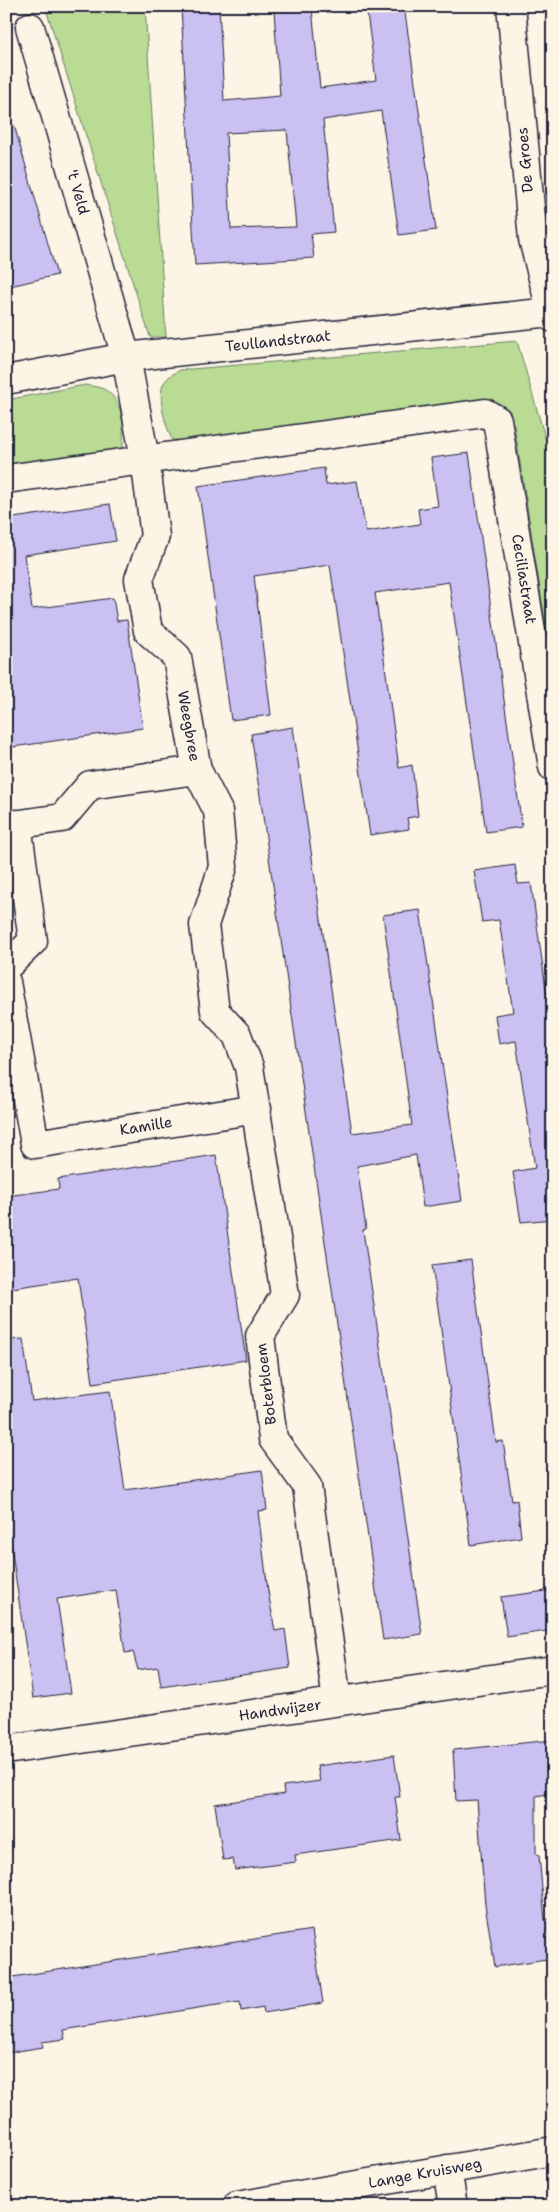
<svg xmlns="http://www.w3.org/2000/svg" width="559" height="2212" viewBox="0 0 559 2212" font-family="'Shantell Sans',sans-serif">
	<rect width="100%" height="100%" fill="#fcf5e5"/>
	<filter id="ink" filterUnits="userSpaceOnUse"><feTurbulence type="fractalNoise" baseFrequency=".02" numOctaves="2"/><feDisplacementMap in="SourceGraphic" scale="10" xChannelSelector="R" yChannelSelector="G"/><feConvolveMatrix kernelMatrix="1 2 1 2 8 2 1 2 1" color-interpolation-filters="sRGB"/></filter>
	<g filter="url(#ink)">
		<path fill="#b9db94" stroke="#6e7e68" d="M45,6h100l21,331h-16z
			M517,341l36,124v186l-3,1 -36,-228 -14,-15 -309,32 -19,-1c-6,-14 -18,-49 -5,-61 3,-4 9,-6 13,-9z
			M85,385c6,1 17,2 22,6 21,15 16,49 15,71l-116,16v-78z"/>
		<path fill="#cbc0f2" stroke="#22223b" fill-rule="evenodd" d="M181,6h38l5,95 56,-5 -6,-85 38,-3 8,80 56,-8 -10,-74h38l32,224 -37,5 -18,-124 -58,9 11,112 -23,2 3,24 -119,7zM287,130l9,97 -65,2 -5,-96z
			M14,125l43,150 -51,12v-161z
			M469,453l53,374 -36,5 -37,-250 -74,11 24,175 13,-3 6,51 -11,2 2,11 -39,6 -40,-270 -76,11 17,139 -40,5 -33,-234 126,-18 2,17 31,-4 9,51 54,-8 -2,-15 20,-3 -7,-48z
			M110,504l6,37 -92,14 8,54 81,-11 4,23 10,-1 16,108 -137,20v-229z
			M293,727l59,406 60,-8 -29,-210 37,-5 42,291 -39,6 -7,-52 -59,11 9,63 -3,1 59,404 -39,6 -132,-906z
			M515,865l3,19 13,-1 22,155v181l-32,3 -8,-50 22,-4 -19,-127 -17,3 -4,-29 18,-3 -14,-92 -17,2 -8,-51z
			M216,1155l30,205 -153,23 -15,-105 -72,11v-93l53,-7 -1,-10z
			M471,1260l25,182 7,-1 9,60 5,-1 4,37 -50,8 -39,-280z
			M23,1339l9,62 78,-10 15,99 137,-20 5,40 -9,1 10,80 7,40 10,-2 5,39 -129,19 -3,-20 -20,3 -5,-18 -8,1 -9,-63 -59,9 14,94 -38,5 -27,-187v-171z
			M553,1590v40l-46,7 -6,-40z
			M553,1740v53l-17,3v58l3,1 6,65 8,-2v40l-58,9 -10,-62 -8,-105 -21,1 -3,-51z
			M394,1755l6,42h-5l6,43 -106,15 1,7 -61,8 -2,-11 -10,1 -8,-56 69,-10 -1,-8 37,-5 -3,-15z
			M312,1930l11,73 -59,10 -1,-6 -22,4 -1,-9 -30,4 -147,24 2,9 -23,3 1,5 -37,6v-75z"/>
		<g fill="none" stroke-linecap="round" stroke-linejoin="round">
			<defs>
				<path id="minor" d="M511,6l22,233 20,79
					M30,27l96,330 19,102 10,77 -16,43 9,52 29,26 20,113 21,41 5,56 -19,58 11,86 22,24 12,32 36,228 -25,41 13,103 34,47 30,215
					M6,380l120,-23 425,-45
					M6,479l479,-66 12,7 56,347
					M6,826l56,-8 28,-33 107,-15
					M6,967l27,-26 -16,-117
					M6,982l29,162 222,-35
					M6,1750l547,-80
					M447,2169l6,37
					M237,2206l316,-55"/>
			</defs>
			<use href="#minor" stroke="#22223b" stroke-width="31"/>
			<use href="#minor" stroke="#fcf5e5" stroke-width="28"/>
		</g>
	</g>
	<g text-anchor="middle" stroke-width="4.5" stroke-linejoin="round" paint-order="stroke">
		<g font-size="15" fill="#22223b" stroke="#fcf5e5">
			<text transform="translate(525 160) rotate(-95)" y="5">De Groes</text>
			<text transform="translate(78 192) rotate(74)" y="5">'t Veld</text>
			<text transform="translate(278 341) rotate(-6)" y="5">Teullandstraat</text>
			<text transform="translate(524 579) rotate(81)" y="5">Ceciliastraat</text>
			<text transform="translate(189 726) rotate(80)" y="5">Weegbree</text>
			<text transform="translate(146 1126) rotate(-9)" y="5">Kamille</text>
			<text transform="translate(266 1384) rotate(-97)" y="5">Boterbloem</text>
			<text transform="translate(280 1710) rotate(-8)" y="5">Handwijzer</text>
			<text transform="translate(425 2173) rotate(-10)" y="5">Lange Kruisweg</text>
		</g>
	</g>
	<rect width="559" height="2212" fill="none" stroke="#fcf5e5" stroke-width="25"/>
	<rect x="12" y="12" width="534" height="2187" fill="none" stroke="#22223b" stroke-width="2" filter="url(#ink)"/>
</svg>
